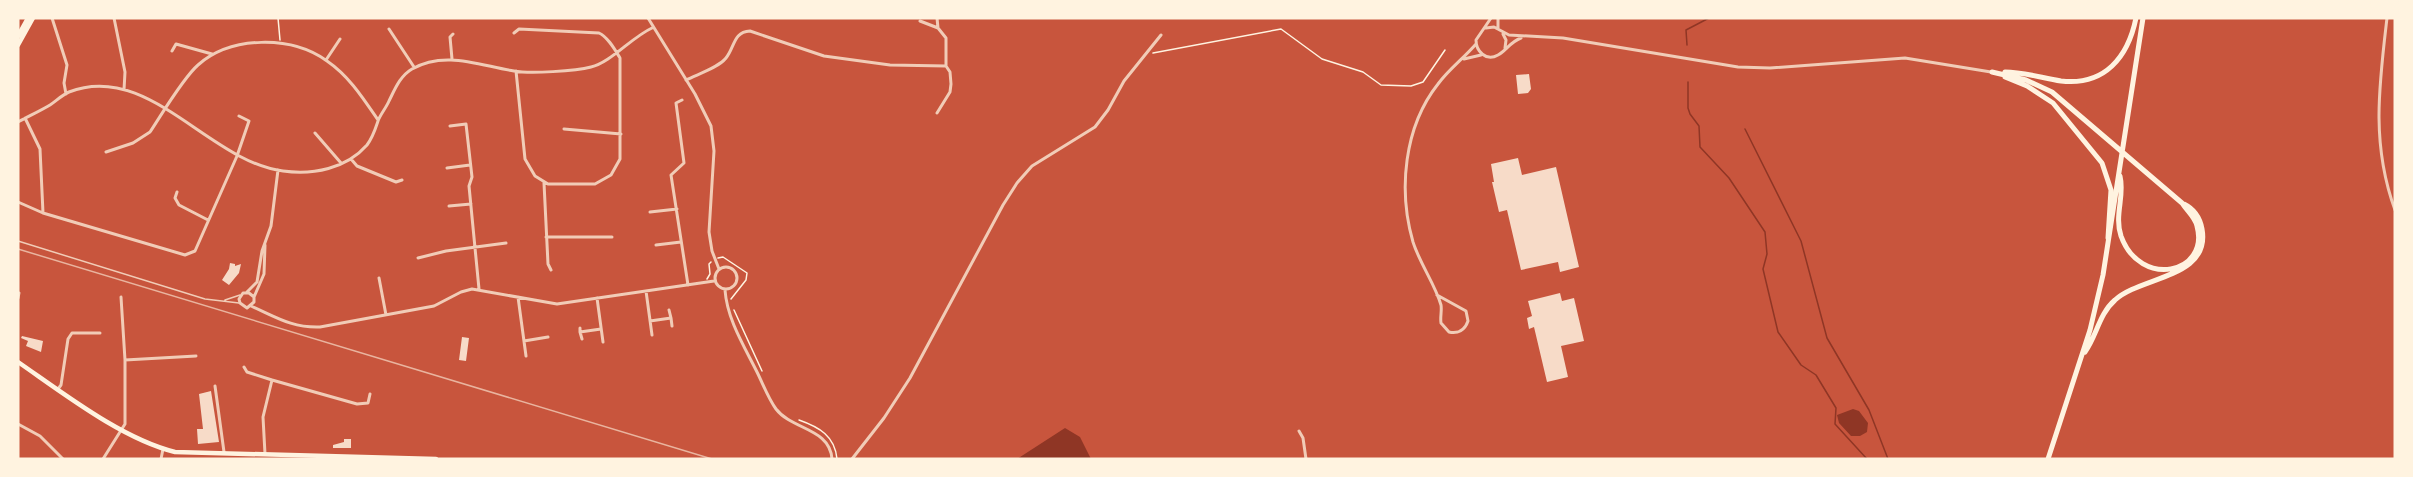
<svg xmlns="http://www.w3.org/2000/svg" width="2413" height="477" viewBox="0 0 2413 477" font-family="Helvetica,sans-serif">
	<rect width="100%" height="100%" fill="#c8553d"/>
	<path fill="#8f3625" d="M1853,409l6,2 9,12 -1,9 -7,4h-9l-12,-13 -2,-8z
		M1065,428l15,9 11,22h-74z"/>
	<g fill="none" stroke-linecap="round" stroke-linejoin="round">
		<path stroke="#8f3625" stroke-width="1.5" d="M1687,45l-1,-15 23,-12
			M1688,82v26l2,6 9,12 1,21 29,31 36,54 2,22 -4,15 15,63 23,33 15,10 20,33 -1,16 32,35
			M1745,129l56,112 26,97 42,72 19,49"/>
	</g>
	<path fill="#f7dbc8" d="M1529,74l2,15 -3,4 -10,1 -2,-19z
		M1518,158l4,17 34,-8 23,100 -19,5 -2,-10 -37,8 -14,-60 -8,2 -7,-30h2l-3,-18z
		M230,263l5,1v2l6,-2 -2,9 -10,12 -7,-5 7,-11z
		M1560,293l2,8 12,-3 10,43 -23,5 7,31 -21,5 -13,-55 -5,2 -2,-11 5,-2 -4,-15z
		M22,336l21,5 -2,11 -15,-6 2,-5 -7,-3z
		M462,337l7,1 -3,23 -7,-1z
		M211,391l8,51 -21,2 -1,-15h6l-4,-35z
		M344,439h7v9h-18v-3l11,-3z"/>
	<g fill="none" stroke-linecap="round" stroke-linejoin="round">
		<path stroke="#fff3e0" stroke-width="1.5" d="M278,18l2,22
			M1153,53l128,-24 41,30 41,13 18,13 30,1 12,-4 22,-32
			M718,258l5,-1 24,16 -1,7 -15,19
			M707,279l3,-5 -1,-10 2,-2
			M734,310l28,61
			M799,420c20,7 36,16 38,39"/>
		<path stroke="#f1ccb7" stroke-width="1.5" d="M18,241l187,58 34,4
			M225,300l15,-5"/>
		<path stroke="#f1ccb7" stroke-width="3" d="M52,18l15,47 -3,18 2,11
			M114,18l11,54 -1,18
			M648,18l47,76 16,32 3,25 -5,81 3,19 7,18
			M937,18l1,10
			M1491,18l-15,22c0,11 10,22 22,15 8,-4 12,-13 23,-17
			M2387,18c-8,68 -16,126 8,192
			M920,21l18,7 8,10v28l4,6 1,12 -1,8 -13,21
			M1486,28l8,-1 15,8 54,3 175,29 32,1 135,-10 86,14
			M389,29l25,38
			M1498,29v-11
			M514,33l5,-4 80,4c9,4 16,17 21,25v101l-9,16 -16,9h-47l-13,-8 -10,-17 -9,-88
			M1503,34l3,6 -1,8
			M172,51l4,-7 36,10
			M452,59l-2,-22 3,-3
			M1464,59l17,-4
			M326,60l14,-21
			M686,80c12,-6 32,-12 40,-22 9,-11 7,-26 24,-27l74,25 66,9 56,1
			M682,100l-6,3 8,60 -13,12 17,110
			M25,118l15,31 3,64 142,42 10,-4 42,-95 12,-35 -10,-5
			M18,122c11,-6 22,-11 32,-17 6,-4 12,-10 19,-13 79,-31 140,70 214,79 30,4 63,-2 84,-26 6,-8 8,-15 11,-24 2,-6 8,-13 11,-20 6,-12 11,-25 23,-32 33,-19 69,-3 102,2 16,3 62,0 77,-4 19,-4 41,-30 61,-39
			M450,126l16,-2 6,53 -3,9 10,103
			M564,129l57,5
			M315,133l26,30
			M106,152l27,-9 17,-11c12,-18 33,-54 48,-67 33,-29 93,-30 129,-4 22,15 36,37 51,59
			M351,159l6,7 39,16 6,-2
			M447,168l23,-3
			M544,183l4,81 3,6
			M177,192l-2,6 4,7 29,15
			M18,202l25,11
			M449,206l22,-2
			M650,212l27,-3
			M546,237h66
			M656,245l25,-3
			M418,258l28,-7 60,-8
			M715 278a11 11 0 1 1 22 0a11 11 0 1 1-22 0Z
			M379,278l7,37
			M725,290c2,29 19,56 32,82 6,12 11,26 19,37 16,21 54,19 56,50
			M646,291l6,44
			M247,292l10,-10 5,-31 9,-25 7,-56
			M1437,295l29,16 2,10c-3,9 -10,13 -19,11l-8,-9c-1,-6 1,-12 0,-18 -6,-21 -21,-41 -28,-63 -15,-52 -9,-115 25,-158 11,-15 26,-26 38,-40
			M121,297l4,63
			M254,297l-5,-4h-6l-4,6 1,4 7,5 7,-6v-5l10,-23 1,-29
			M518,297l8,59
			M18,298l1,-5
			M597,298l6,44
			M251,306c25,11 41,22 69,21l114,-21 27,-14 11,-3 85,15 157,-23
			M669,310l2,8
			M650,321l21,-3 1,8
			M580,328v4l21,-3
			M580,332l2,7
			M524,341l24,-4
			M244,367l3,5 25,8
			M215,386l9,66
			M58,389l3,-4 7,-46 4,-6h28
			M18,424l22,12 23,23
			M1299,431l4,7 3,21
			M265,454l-2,-37 9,-37 85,24 11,-1 2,-9
			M103,459l22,-35v-64l71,-4
			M161,459l2,-10
			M852,459l32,-41 26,-40 93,-173 14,-22 15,-17 63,-39 13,-17 16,-29 37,-46"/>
		<path stroke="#fff3e0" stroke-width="4.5" d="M18,36l10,-18
			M18,45l15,-27
			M18,362c45,31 104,77 157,90l261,7"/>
		<path stroke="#fff3e0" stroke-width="5" d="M1992,72l34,8 26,12 130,111c5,8 13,14 15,23 13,48 -57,63 -76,10 -7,-21 4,-40 -1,-60
			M2005,72c19,0 37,6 56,9 44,5 67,-24 75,-63
			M2005,77l22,9 26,17 49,60 9,27 -3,48
			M2085,352c12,-17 14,-38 30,-52 26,-24 96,-22 87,-71 -2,-11 -8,-20 -18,-25
			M2048,459l42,-129 13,-55 40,-257"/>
		<path stroke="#e9b49f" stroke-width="1.5" d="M18,249l694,210"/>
	</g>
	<rect width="2413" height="477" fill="none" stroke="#fff3e0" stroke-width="39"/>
</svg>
